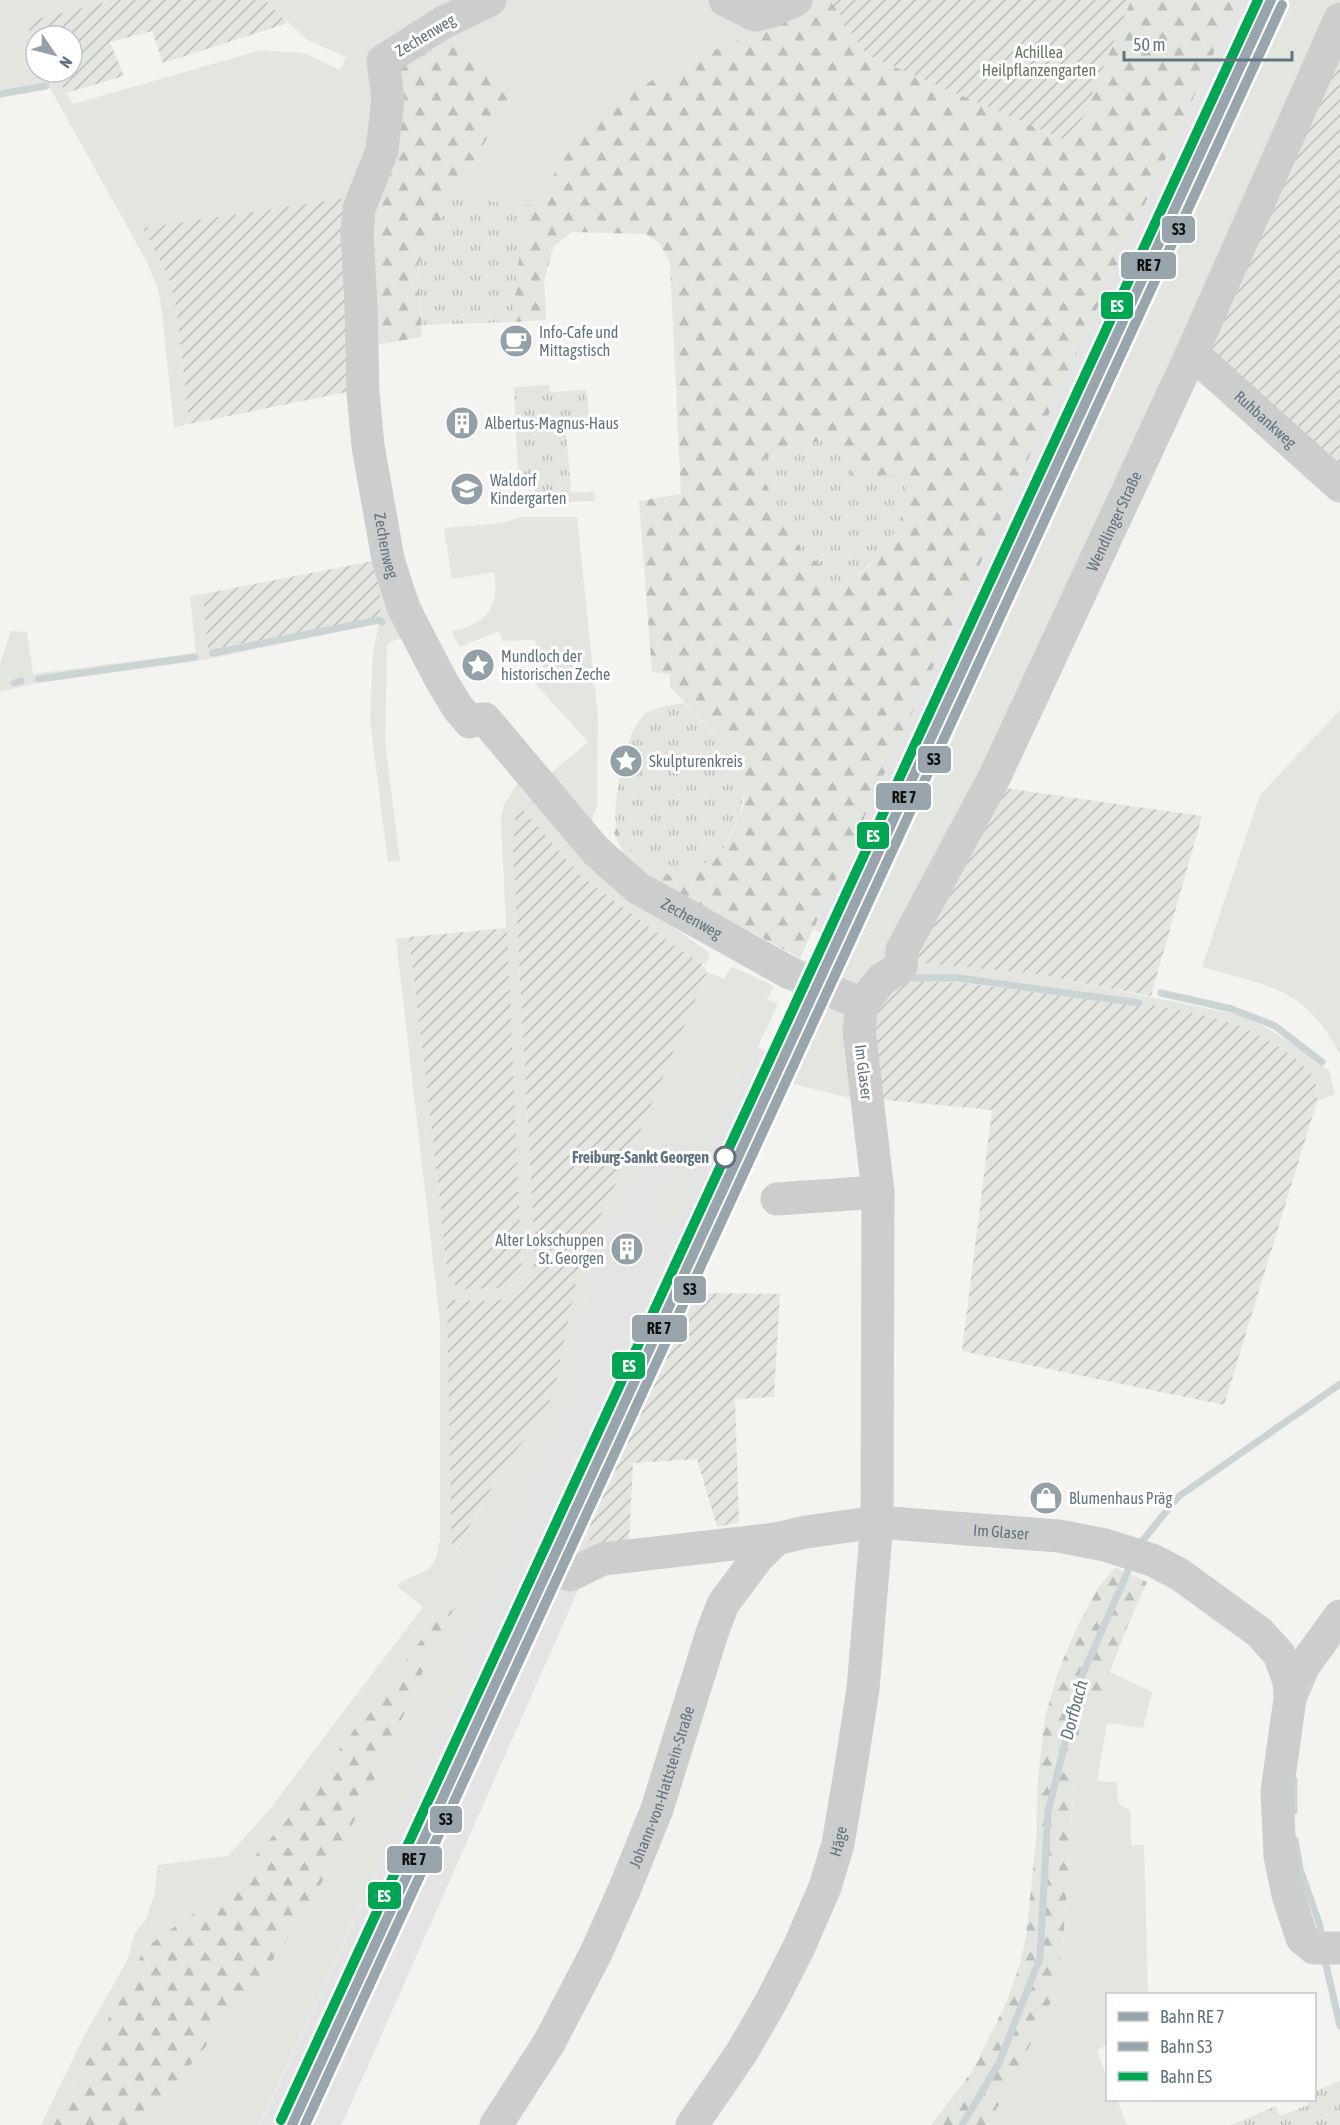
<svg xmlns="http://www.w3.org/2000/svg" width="1340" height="2125" viewBox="0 0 1340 2125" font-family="'Asap Condensed',sans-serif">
	<defs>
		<pattern id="forest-firs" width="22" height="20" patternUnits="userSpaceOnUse" patternTransform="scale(1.5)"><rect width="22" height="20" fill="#e2e6de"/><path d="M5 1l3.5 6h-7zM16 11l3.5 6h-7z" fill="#bbbfb9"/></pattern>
		<pattern id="park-tufts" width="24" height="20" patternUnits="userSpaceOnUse" patternTransform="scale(1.5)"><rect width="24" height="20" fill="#e2e6de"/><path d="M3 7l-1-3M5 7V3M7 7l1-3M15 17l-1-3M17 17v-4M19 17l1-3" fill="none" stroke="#bbbfb9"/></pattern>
		<pattern id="garden-furrows" width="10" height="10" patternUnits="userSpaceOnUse" patternTransform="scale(1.5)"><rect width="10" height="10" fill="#e2e6de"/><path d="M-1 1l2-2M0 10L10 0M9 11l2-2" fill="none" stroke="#bbbfb9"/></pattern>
	</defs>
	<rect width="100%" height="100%" fill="#f3f3f0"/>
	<path fill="#e3e4e3" d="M1238,0h46l-437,945 -34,-16z
		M757,1047l41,19 -73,154 3,1 -8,18 -3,-2 -12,24 -119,273 9,18 -248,561 -6,12h-81l215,-467 -16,-9 75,-152 -2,-6 7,-29 27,-52 25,-144 62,-128 30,13 -35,66 25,13 69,-148 -5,-3 6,-12 4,2z"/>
	<path fill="#e2e6de" d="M0,0h116l-92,22 12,20v30h17l20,32 188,-54 43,3 36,17 6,-13 -40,-18 -41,-39h557l-163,76 -82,63 -43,66 -82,-7 60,-102 -148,114 16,226 26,129 26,67 -37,8 -8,5 -2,96 15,120 -12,1 -18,-141 3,-69 6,-29 -175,37 -167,23 -37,9v-28l11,-33 16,1 6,42 163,-21 -6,-57 13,-2 5,56 173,-33 -3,-57 -26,-169 -208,-163 25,50 7,30 5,42 8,74 -15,3 -12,-115 -4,-22 -11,-28 -97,-174 -50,8z
		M1284,0h56v35l-136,343 -19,-2 -267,585 13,3 105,10 203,41c19,8 38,18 55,30 13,8 21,19 35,25l6,24 -18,7c0,-10 0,-18 -6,-27 -12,-18 -57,-43 -77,-50 -27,-10 -58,-14 -86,-20l-7,1c-77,-10 -155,-24 -232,-24l-51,119 -68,-17 24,-52 -4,-2 39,-82 -2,-2z
		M522,517h55l21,201 -1,88 -6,16 -47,-43 44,-37 -56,-62 12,-9 -9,-31 -32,1 -4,-10 -40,16 -7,-16c34,-5 48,-25 42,-59l-42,7 -8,-51 58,-5z
		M1340,710v345c-12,-25 -32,-51 -58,-63 -23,-11 -56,-18 -80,-25l58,-172z
		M520,780l95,105 93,67 2,6 -5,6 -4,-1 -28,-18 -94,-71 -60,-68 -6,45 22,406c-2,9 -3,19 -7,28 -13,21 -58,15 -80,15l5,255 54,-94 23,-28 56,-187 47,-98 74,-176 17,7 6,-10 3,-2 41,19 -7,13 11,5 -31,65 -4,-2 -6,11 5,3 -68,149 -26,-13 35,-66 -30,-13 -62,128 -25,145 -27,51 -7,29 2,6 -75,152 17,8 -217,468h-118c55,-68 115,-134 161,-209 56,-91 97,-192 141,-290l9,-16 -165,210 -54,61 -28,24 -60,43 -91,177h-13l44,-91 42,-73 8,-28 11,-14 8,-23 4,-31 70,-9 41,-46 154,-203 -26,-21c9,-11 28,-10 36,-22 4,-6 5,-17 7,-24v-219l-44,-382 13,-2 30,255 8,82 67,11 8,-10 -21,-458 3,-12z
		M1110,1672l42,20 -9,36 -36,-5 -10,58 20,1 1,22 12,6 1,35h13l4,149h-40l-1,50 -10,7 10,25 1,24h9l10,25h-139l60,-115 15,-64 11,-167 7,-68 15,-3z"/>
	<path fill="url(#forest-firs)" fill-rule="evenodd" d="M822,0h8l37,55 205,88 59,-143h107l-438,958 -163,-87 -14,-19 -9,-19 2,-8 4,10 86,28 16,-13 10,-17 11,-25 2,-18 -15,-40 -60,-63v-13l-18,-2 -13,-171 42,-7 -11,-232 -11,-19 -13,-9 -74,-2 -18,14 -10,34 2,40 -33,2 4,-52 5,-28 12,-37 43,-66 22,-25 60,-38zM906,473l-6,48 -17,28 -15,18 -32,24 -13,-10 6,-10 21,-95 2,3z
		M453,25l59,71 -60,102 -34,67 4,72 -48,8 -10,-135 35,-141z
		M1115,1567l32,15 -22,50 -29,77 -15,2 -7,68 -11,167 -15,65 -60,114h-57l42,-55 34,-69 12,-34 7,-30 10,-97 2,-62 7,-60 13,-46 17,-41 23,-43z
		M454,1609l-11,17c-44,98 -85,199 -141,290 -46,75 -106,141 -161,209h-87l91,-177 60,-43 28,-24 54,-61 149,-200z"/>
	<path fill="url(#park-tufts)" d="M452,198l82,7 -12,37 -5,28 -4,52 -91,3 -4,-60z
		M549,385l1,7 36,-2 5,38 -25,3 5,62 24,-2v10l-59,2 -2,-23 -3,-4 -13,-2 -4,-87z
		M837,439l7,11 9,29 54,-6 2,3c-3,14 -4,33 -10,46 -12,30 -37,50 -63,69l-14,-11 6,-9 -27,-21 -45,-84 26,-20z
		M684,703l46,47 15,40 -6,27 -17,34 -16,12 -15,8 -19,5 -25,-10 -21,-21 -6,-10 -4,-10 -1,-15 6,-46 12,-34 12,-17 16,-6z
		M1340,2081v44h-110l46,-19 4,10 28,-11 -1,-5h7l1,-9z"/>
	<path fill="url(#garden-furrows)" d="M116,0h149l23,23 -125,40 -11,-32 -42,11 14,34 -58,17 -13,-21h19v-36h-36v6l-12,-20z
		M830,0h301l-59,143 -205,-88z
		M1340,35v436l-137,-125z
		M354,197l-2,194 -163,33 -8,-74 -5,-42 -7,-30 -26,-50z
		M378,560l3,57 -173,33 -5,-56z
		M997,787l205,29 -51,180 -115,-22 -105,-10 -14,-3 -3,-26z
		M519,805l60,69 94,71 28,18 6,9 -74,176 -47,98 -6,16 -25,124 -7,19 -18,28 -23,28 -55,95 -5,-256c22,0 68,6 81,-15 4,-8 5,-19 7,-28l-22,-406 2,-33z
		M507,928l15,348 -8,9 -9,3 -45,1 -7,-5 -6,-10 -8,-82 -30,-255z
		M909,981l55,2 177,22 7,-1c28,6 59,10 86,20 20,7 65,32 77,50 6,9 6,17 6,27l-93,304 -262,-54 30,-241 -115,-11 -5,-52 6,-51z
		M692,1293l88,1 -6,103 -39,2 4,123 -22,5 -20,-68 -64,4 -4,81 -34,8 -9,-18z"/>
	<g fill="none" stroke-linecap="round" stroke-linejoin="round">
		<path stroke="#cad4d5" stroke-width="7" d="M0,94l46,-8
			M213,653l166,-33 3,2
			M39,679l156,-22
			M14,683l7,-2
			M910,978h49l180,25
			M1161,993l71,16 43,17 47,36
			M1139,1545l39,-48 162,-113
			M1303,1701l11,-26
			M1294,1811v-31
			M1295,1840l5,29 20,57 1,13
			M1324,1956l16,70
			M962,2125l37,-62 41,-105 8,-146 33,-134 50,-114"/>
		<path stroke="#ced3d4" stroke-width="33" stroke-dasharray="33 16" stroke-linecap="butt" d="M788,972l42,18"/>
		<g stroke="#cccdcd" stroke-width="33">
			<path id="s1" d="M490,0l-46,22 -61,39 5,38 -6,51 -23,59 -2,25 4,72 2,86 5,54 20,113 15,48 38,73 17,28 12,14 4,-2 11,-1 111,132 42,37 150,84"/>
			<path d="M725,0l30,15 14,-3 27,-12"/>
			<path id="s2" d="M1192,353l148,133"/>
			<path d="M830,990l32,14"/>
			<path id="s3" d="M862,1004l20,-25 19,-12 1,-17 93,-174 197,-423 148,-334"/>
			<path d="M777,1199l101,-7"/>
			<path d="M570,1575l33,-16 173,-20"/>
			<path d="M1289,1681l16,-17 35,-48"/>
			<path id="s4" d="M496,2125l53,-82 47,-90 29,-65 32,-79 55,-176 11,-29 35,-47 18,-18 30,-7 71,-10 182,14 46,9 47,15 27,14 80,58 20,22 10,27 1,18 -13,92 3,65 8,39 14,43 12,10h26"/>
			<path id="s5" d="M692,2125l50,-73 30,-52 27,-53 26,-60 13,-43 12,-71 13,-84 14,-167 1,-330 -19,-162 3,-26"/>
		</g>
		<defs>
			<path id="rail-1" d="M292,2125l979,-2125"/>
			<path id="rail-2" d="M305,2125l977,-2120"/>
			<path id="rail-3" d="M281,2120l977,-2120"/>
		</defs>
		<use href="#rail-1" stroke="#fff" stroke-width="15"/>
		<use href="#rail-2" stroke="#fff" stroke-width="15"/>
		<use href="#rail-3" stroke="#fff" stroke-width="15"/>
		<use href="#rail-1" stroke="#98a5ad" stroke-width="10"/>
		<use href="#rail-2" stroke="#98a5ad" stroke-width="10"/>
		<use href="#rail-3" stroke="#00a651" stroke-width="10"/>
	</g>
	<defs>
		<symbol id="cafe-disc" viewBox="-11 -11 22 22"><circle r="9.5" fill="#94a0a8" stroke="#fff"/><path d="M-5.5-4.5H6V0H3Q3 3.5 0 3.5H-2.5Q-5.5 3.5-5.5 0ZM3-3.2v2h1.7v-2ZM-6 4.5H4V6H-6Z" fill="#fff"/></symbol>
		<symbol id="building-disc" viewBox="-11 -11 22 22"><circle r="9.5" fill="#94a0a8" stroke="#fff"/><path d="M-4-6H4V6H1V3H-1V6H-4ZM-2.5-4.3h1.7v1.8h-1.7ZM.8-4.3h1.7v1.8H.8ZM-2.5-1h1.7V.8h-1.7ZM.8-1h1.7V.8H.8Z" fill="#fff"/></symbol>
		<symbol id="school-disc" viewBox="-11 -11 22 22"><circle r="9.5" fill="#94a0a8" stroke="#fff"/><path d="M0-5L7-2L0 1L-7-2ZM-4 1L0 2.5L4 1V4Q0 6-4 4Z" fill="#fff"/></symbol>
		<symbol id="sight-disc" viewBox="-11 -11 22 22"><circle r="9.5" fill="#94a0a8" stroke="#fff"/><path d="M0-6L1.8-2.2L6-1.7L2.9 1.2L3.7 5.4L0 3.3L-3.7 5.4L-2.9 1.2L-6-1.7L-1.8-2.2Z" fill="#fff"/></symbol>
		<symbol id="shop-disc" viewBox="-11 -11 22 22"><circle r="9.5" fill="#94a0a8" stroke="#fff"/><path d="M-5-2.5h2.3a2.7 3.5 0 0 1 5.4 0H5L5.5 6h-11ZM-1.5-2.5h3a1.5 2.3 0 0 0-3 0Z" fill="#fff"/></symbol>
	</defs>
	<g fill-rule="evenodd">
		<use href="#cafe-disc" x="497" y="322" width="38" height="38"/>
		<use href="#building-disc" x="443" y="404" width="38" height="38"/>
		<use href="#school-disc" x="448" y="470" width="38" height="38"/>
		<use href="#sight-disc" x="459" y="646" width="38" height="38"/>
		<use href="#sight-disc" x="607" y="742" width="38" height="38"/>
		<use href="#building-disc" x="608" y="1230" width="38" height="38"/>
		<use href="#shop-disc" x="1027" y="1479" width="38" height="38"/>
	</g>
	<circle fill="#fff" stroke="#617481" stroke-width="3" cx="725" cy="1157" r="10"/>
	<g text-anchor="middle" stroke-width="6" stroke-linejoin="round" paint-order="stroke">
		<g font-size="16" fill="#617481" stroke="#fff">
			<text transform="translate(425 35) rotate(-31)" y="6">Zechenweg</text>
			<text dy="6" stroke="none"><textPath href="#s2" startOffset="99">Ruhbankweg</textPath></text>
			<text dy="6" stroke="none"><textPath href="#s3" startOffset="550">Wendlinger Straße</textPath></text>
			<text dy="6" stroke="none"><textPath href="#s1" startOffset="615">Zechenweg</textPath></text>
			<text dy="6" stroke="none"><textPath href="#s1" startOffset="1118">Zechenweg</textPath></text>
			<text transform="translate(864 1072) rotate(83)" y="6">Im Glaser</text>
			<text dy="6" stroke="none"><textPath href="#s4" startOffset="882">Im Glaser</textPath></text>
			<text dy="6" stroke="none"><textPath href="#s4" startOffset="378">Johann-von-Hattstein-Straße</textPath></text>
			<text dy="6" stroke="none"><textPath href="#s5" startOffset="321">Häge</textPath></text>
		</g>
		<g font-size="16" fill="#667860" stroke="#fff">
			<text x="1039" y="58">Achillea<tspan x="1039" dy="18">Heilpflanzengarten</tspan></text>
		</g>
		<g font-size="16" fill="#617481" stroke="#fff" text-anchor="start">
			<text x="539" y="338">Info-Cafe und<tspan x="539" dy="18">Mittagstisch</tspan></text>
			<text x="485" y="429">Albertus-Magnus-Haus</text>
			<text x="490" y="486">Waldorf<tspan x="490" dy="18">Kindergarten</tspan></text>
			<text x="501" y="662">Mundloch der<tspan x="501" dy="18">historischen Zeche</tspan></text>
			<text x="649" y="767">Skulpturenkreis</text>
			<text x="604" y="1246" text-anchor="end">Alter Lokschuppen<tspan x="604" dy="18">St. Georgen</tspan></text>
			<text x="1069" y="1504">Blumenhaus Präg</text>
		</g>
		<g font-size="16" font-weight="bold" fill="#617481" stroke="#fff" text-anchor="end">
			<text x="709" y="1163">Freiburg-Sankt Georgen</text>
		</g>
		<g font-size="18" font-style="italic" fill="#5d777f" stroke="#fff">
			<text transform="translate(1074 1710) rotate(-75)" y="6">Dorfbach</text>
		</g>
	</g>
	<g stroke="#fff" stroke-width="2">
		<rect x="1161" y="215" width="35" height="29" rx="6" fill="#98a5ad"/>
		<rect x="1120" y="251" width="57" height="29" rx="6" fill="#98a5ad"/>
		<rect x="1100" y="291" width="34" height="29" rx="6" fill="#00a651"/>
		<rect x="917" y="745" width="35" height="29" rx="6" fill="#98a5ad"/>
		<rect x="875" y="782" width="57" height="29" rx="6" fill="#98a5ad"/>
		<rect x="856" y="821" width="34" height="29" rx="6" fill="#00a651"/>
		<rect x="673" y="1275" width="34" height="29" rx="6" fill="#98a5ad"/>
		<rect x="631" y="1314" width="57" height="29" rx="6" fill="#98a5ad"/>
		<rect x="611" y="1351" width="35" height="29" rx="6" fill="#00a651"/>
		<rect x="429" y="1805" width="34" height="29" rx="6" fill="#98a5ad"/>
		<rect x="386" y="1845" width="57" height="29" rx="6" fill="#98a5ad"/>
		<rect x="367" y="1881" width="35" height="29" rx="6" fill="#00a651"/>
	</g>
	<g font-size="16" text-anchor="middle" font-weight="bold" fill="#fff">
		<text x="1117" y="312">ES</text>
		<text x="873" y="842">ES</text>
		<text x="629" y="1372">ES</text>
		<text x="384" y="1902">ES</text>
	</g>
	<g font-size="16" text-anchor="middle" font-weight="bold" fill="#111">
		<text x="1179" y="235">S3</text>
		<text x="1149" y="271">RE 7</text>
		<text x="934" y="765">S3</text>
		<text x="904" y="803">RE 7</text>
		<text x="690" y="1295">S3</text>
		<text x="659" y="1334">RE 7</text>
		<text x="446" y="1825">S3</text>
		<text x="414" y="1865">RE 7</text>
	</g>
	<rect x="1106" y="1993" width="210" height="108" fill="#ffffff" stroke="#c0c7cd" stroke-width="1.5"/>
	<rect x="1118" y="2012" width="30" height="9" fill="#98a5ad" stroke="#c0c7cd" stroke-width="1.5"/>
	<text x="1160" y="2023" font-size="18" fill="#617481">Bahn RE 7</text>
	<rect x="1118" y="2042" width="30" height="9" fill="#98a5ad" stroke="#c0c7cd" stroke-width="1.5"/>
	<text x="1160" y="2053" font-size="18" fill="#617481">Bahn S3</text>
	<rect x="1118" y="2072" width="30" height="9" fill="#00a651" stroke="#c0c7cd" stroke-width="1.5"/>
	<text x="1160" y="2083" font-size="18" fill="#617481">Bahn ES</text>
	<g transform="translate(54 54) rotate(125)"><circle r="28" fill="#ffffff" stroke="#c0c7cd" stroke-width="1.5"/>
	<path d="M0-4.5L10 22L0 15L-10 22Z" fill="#94a0a8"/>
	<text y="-9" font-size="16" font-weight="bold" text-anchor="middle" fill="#617481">N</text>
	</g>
	<path d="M1124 51v9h168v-9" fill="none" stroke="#617481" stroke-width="3"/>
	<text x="1133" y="51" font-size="18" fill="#617481" stroke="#ffffff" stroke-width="4.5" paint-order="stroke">50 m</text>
</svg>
